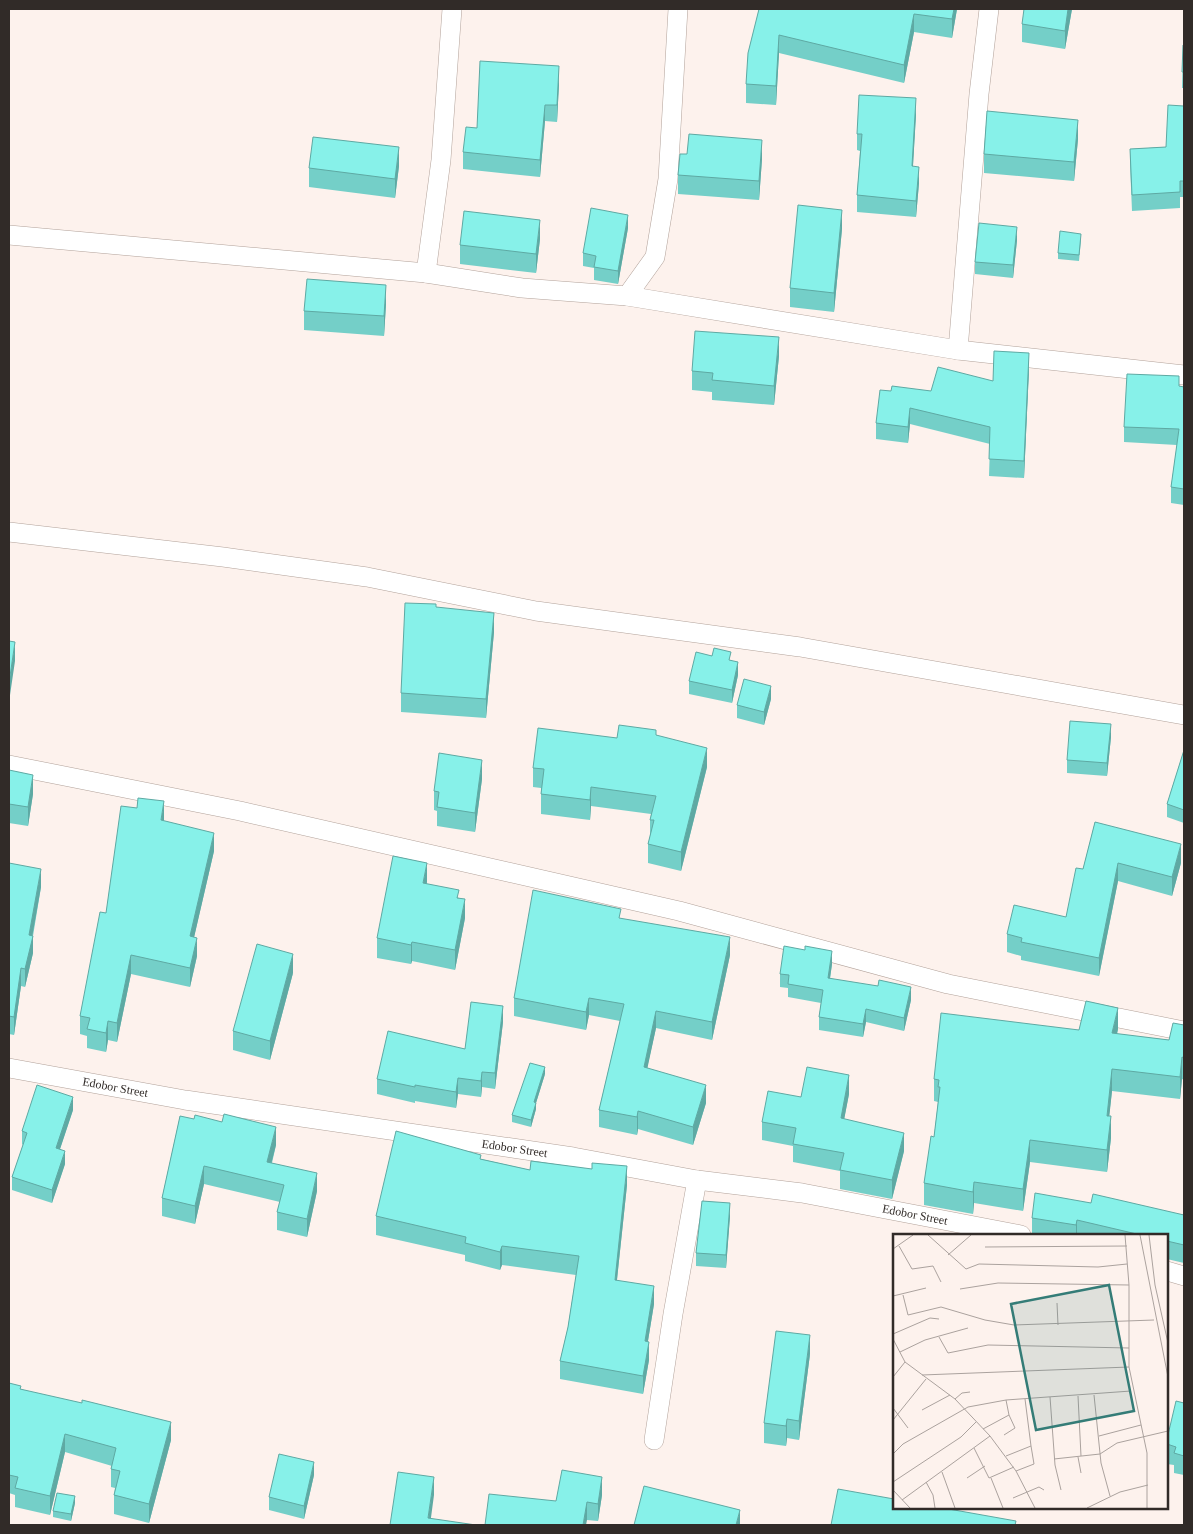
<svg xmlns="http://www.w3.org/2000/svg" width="1193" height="1534" viewBox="0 0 1193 1534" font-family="'Times New Roman',serif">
	<rect width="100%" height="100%" fill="#fdf2ed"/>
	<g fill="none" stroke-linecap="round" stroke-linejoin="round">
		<defs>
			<g id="minor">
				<path d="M9,235l417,38 96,15 105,8 331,54 226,25"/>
				<path d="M426,273l15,-113 11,-151"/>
				<path d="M627,296l28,-39 13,-78 10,-170"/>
				<path d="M958,350l21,-256 10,-85"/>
				<path d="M9,532l214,25 144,20 169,34 264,36 384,68"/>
				<path d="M9,765l231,46 439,100 269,73 236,47"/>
				<path id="s1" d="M9,1068l176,32 388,57 124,23 105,13 219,42"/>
				<path d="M1167,1271l17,5"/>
				<path d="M654,1440l19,-126 24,-134"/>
			</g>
		</defs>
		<use href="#minor" stroke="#b2a29a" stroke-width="20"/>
		<use href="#minor" stroke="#fff" stroke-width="19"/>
	</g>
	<path fill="#74cfc8" d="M759,9h198l-5,29 -38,-6 -10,51 -125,-30 -3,52 -30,-2v-19z
		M1072,9l-7,40 -43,-7v-18z
		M1183,45l1,1v42h-2z
		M559,83l-2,39 -12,-1 -5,56 -77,-8v-17l14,-24z
		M1184,106v91h-4v11l-48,3 -2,-47v-15l36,-2z
		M916,114l-3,52 6,17 -3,34 -59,-5v-17l3,-44 -3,-1v-16z
		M1078,139l-4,42 -90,-8v-19z
		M762,159l-3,41 -81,-6v-19z
		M399,166l-4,32 -86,-11v-19z
		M628,228l-10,56 -24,-4v-12l-11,-2v-13z
		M842,229l-8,83 -44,-5v-19z
		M540,239l-4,34 -76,-9v-19z
		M1017,240l-4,38 -38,-4v-12z
		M1081,240l-2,21 -21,-2v-6z
		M386,304l-2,32 -80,-6v-19z
		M779,356l-5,49 -62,-5v-8l-20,-2v-19z
		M1029,369l-5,109 -35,-2 1,-32 -80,-20 -2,19 -32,-4v-16l15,-32h40l62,-10z
		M1179,386l5,1v118l-13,-2v-16l6,-42 -53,-3v-15z
		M436,607l58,25 -8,86 -85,-6v-19z
		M731,660l7,15 -6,28 -43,-9v-13z
		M771,699l-7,26 -27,-7v-13z
		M656,735l51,32 -26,104 -33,-8v-19l2,-7v-17l1,-6 -60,-8 -1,14 -49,-6v-26l-8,-1v-19l84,-30z
		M1111,737l-4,39 -40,-3v-13z
		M1184,750v73l-17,-6v-13z
		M9,770l24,24 -5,32 -19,-3z
		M482,779l-7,53 -38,-6v-15l-3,-1v-19z
		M163,821l51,30 -20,86 3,19 -7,31 -59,-13 -14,68 -9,-2 -2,12 -19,-4v-12l-7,-2v-18l26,-103z
		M1095,822l86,41 -9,33 -54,-15 -19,95 -78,-16v-4l-14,-4v-18l59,-17 17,-48z
		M9,863l32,24 -8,49v17l-8,34 -4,-1 -7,49 -5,-1z
		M427,882v2l32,14 6,20 -10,52 -43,-9 -1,3 -34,-6v-20z
		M621,919l109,36 -18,85 -56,-12 -9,40 59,35 -13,42 -55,-16 -1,6 -38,-8v-17l21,-89 -31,-6 -3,15 -72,-14v-18z
		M832,964l-2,15 81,21 -7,31 -38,-9 -3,15 -44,-7v-13l2,-14 -33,-6v-9l-8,-1v-13z
		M293,973l-23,87 -37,-10v-19z
		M503,1022l-8,67 -13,-2 -1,10 -23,-3 -2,14 -41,-7v2l-38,-9v-15l88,-30z
		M1184,1025v55l-2,-1 -2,20 -68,-8 -3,25 2,22 -4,34 -77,-10 -7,49 -49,-8 -1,11 -49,-9v-22l10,-46 4,-35 -4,-1v-22l145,-49 39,-1 -1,5 52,6z
		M545,1074l-9,29v6l-5,18 -19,-5v-7z
		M849,1094l-5,25 60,32 -12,48 -52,-10v-18l-47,-9v-16l-31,-6v-18l39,-25z
		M73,1110l-13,39 5,15 -13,39 -40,-13v-13l11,-32 -1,-1v-13z
		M180,1116l96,29 -4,18 45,28 -10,46 -30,-7v-18l3,-10 -76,-18 -9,40 -33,-8v-18z
		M481,1159l49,11 97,15 -10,95 37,24 -6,37 1,19 -6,34 -83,-15v-18l8,-34 8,-52 -74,-10 -2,5 -35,-9v-6l-89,-20v-19z
		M1091,1203l93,12v48l-17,-4v-24h-135v-17z
		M730,1216l-4,52 -30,-2v-13z
		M810,1354l-11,86 -12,-2 -1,8 -22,-3v-20z
		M9,1383l12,6 150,51 -22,83 -35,-9v-19l1,-7 -4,-1v-18l1,-3 -47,-14 -15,63 -35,-8v-12l-6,-2z
		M1184,1403v72l-10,-2v-8l-7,-1v-25z
		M314,1475l-10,44 -35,-9v-13z
		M602,1495l-4,26 -11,-1 -31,-19z
		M75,1503l-4,18 -18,-4v-6z"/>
	<path fill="#5ea9a3" d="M954,9h3l-5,29v-19z
		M1068,9h4l-7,40v-18z
		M914,14v18l-10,51v-18z
		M779,35v18l-3,52v-19z
		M559,66v17l-2,39v-17z
		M916,98v16l-4,68v-16z
		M545,105v16l-5,56v-17z
		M1078,120v19l-4,42v-19z
		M762,140v19l-3,41v-19z
		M399,147v19l-4,32v-19z
		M919,167v16l-3,34v-16z
		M842,210v19l-8,83v-19z
		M628,215v13l-10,56v-13z
		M540,220v19l-4,34v-19z
		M1017,227v13l-4,38v-13z
		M386,285v19l-2,32v-20z
		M779,337v19l-5,49v-19z
		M1029,353v16l-5,109v-17z
		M910,408v16l-2,19v-16z
		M494,613v19l-8,86v-19z
		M15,642v19l-6,41v-19z
		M738,662v13l-6,28v-13z
		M771,686v13l-7,26v-13z
		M1111,724v13l-4,39v-13z
		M707,748v19l-26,104v-19z
		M482,760v19l-7,53v-19z
		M33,775v19l-5,32v-19z
		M591,787v19l-1,14v-20z
		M164,801v19l-3,19v-19z
		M214,833v18l-24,104v-19z
		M1181,844v19l-9,33v-19z
		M427,863v19l-4,20v-19z
		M1118,863v18l-19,95v-18z
		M41,869v18l-10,56 2,-7v17l-8,34v-18l4,-34z
		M465,899v19l-10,52v-20z
		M730,937v18l-18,85v-18z
		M197,938v18l-7,31v-19z
		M412,942v19l-1,3v-19z
		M832,951v13l-4,27v-13z
		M293,954v19l-23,87v-19z
		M131,955v19l-14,68v-19z
		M21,968v18l-7,49v-18z
		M911,987v13l-7,31v-13z
		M589,998v17l-3,15v-18z
		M503,1006v16l-8,67v-16z
		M1118,1008v21l-6,26v-22z
		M866,1009v13l-3,15v-13z
		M656,1011v17l-12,56v-17z
		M108,1021v19l-2,12v-19z
		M1182,1057v22l-2,20v-22z
		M545,1067v7l-9,29v6l-5,18v-7l3,-18z
		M1112,1069v22l-5,47v-22z
		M482,1072v15l-1,10v-16z
		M849,1075v19l-8,42v-18z
		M458,1078v16l-2,14v-16z
		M706,1085v18l-13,42v-18z
		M73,1097v13l-17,51v-13z
		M638,1111v18l-1,6v-18z
		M1111,1116v22l-4,34v-22z
		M276,1127v18l-9,35v-18z
		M904,1133v18l-12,48v-19z
		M1030,1140v22l-7,49v-22z
		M65,1151v13l-13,39v-13z
		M204,1166v18l-9,40v-18z
		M627,1166v19l-12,113v-18z
		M317,1173v18l-10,46v-18z
		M974,1182v21l-1,11v-22z
		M730,1203v13l-4,52v-13z
		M1077,1220v15h-1v-10z
		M502,1246v19l-2,5v-18z
		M654,1286v18l-9,55v-18z
		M810,1335v19l-11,86v-19z
		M649,1342v18l-6,34v-18z
		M787,1419v19l-1,8v-20z
		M171,1422v18l-22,83v-19z
		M65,1434v18l-15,63v-19z
		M314,1462v13l-10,44v-13z
		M434,1477v18l-4,30 -2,-7z
		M602,1477v18l-4,26v-17z
		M75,1496v7l-4,18v-7z
		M587,1502v18l-1,5h-3z
		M740,1510v15h-4z"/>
	<path fill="#87f1e9" stroke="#5ea9a3" d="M759,9h195l-2,10 -38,-5 -10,51 -125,-30 -3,51 -30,-2 2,-31z
		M1024,9h44l-3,22 -43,-7z
		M1183,45l1,1v26h-2z
		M480,61l79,5 -2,39h-12l-5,55 -77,-8 3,-25 11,1z
		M859,95l57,3 -4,68 7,1 -3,34 -59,-6 5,-61h-5z
		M1168,105l16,1v75h-4v11l-48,3 -2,-46 36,-2z
		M987,111l91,9 -4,42 -90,-8z
		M689,134l73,6 -3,41 -81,-6 2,-21h7z
		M313,137l86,10 -4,32 -86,-11z
		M798,205l44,5 -8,83 -44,-5z
		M591,208l37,7 -10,56 -24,-4 2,-11 -13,-3z
		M464,211l76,9 -4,34 -76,-9z
		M979,223l38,4 -4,38 -38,-3z
		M1060,231l21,3 -2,21 -21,-2z
		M307,279l79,6 -2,31 -80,-5z
		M695,331l84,6 -5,49 -62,-6 1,-7 -21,-2z
		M994,351l35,2 -5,108 -35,-2 1,-32 -80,-19 -2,19 -32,-4 4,-33 11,1 1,-5 39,5 7,-24 55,14z
		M1127,374l52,2v10l5,1v102l-13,-2 8,-58 -55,-2z
		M405,603l31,1v3l58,6 -8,86 -85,-6z
		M9,641l6,1 -6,41z
		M714,648l17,4 -2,8 9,2 -6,28 -43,-9 7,-29 16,4z
		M744,679l27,7 -7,26 -27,-7z
		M1070,721l41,3 -4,39 -40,-3z
		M619,725l37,5v5l51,13 -26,104 -33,-8 6,-24h-4l6,-24 -65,-9 -1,13 -49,-6 3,-25 -11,-1 5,-40 79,10z
		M1184,750v60l-17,-6z
		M439,753l43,7 -7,53 -38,-6 2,-15 -5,-1z
		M9,770l24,5 -5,32 -19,-3z
		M138,798l26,3 -3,19 53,13 -24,103 7,2 -7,30 -59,-13 -14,68 -9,-2 -2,12 -19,-4 3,-11 -10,-2 20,-104 6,1 15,-107 16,2z
		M1095,822l86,22 -9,33 -54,-14 -19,95 -78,-16 1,-4 -15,-4 7,-29 52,12 10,-49 7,1z
		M393,856l34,7 -4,20 36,7 -2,8 8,1 -10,51 -43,-8 -1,3 -34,-7z
		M9,863l32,6 -12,66 4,1 -8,33 -4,-1 -7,49 -5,-1z
		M533,890l88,19 -2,9 111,19 -18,85 -56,-11 -12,56 62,18 -13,42 -55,-16 -1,6 -38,-7 25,-106 -35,-6 -3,14 -72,-14z
		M257,944l36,10 -23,87 -37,-10z
		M784,946l21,4v-4l27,5 -4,27 50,8 1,-6 32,7 -7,31 -38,-9 -3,15 -44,-7 4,-27 -35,-6 1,-9 -9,-1z
		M1086,1001l32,7 -6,25 57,7 4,-17 11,2v33l-2,-1 -2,20 -68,-8 -5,47h4l-4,34 -77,-10 -7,49 -49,-7 -1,10 -49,-9 7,-47 3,1 6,-50h-2l1,-7 -5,-1 7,-66 138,17z
		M471,1002l32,4 -8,67 -13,-1 -1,9 -23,-3 -2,14 -41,-7v2l-38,-8 11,-48 77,18z
		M530,1063l15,4 -11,35 2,1 -5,17 -19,-5z
		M807,1067l42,8 -8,43 63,15 -12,47 -52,-10 4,-17 -51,-9 3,-16 -34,-6 6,-31 33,6z
		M37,1085l36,12 -17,51 9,3 -13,39 -40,-13 15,-44 -5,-2z
		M224,1114l52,13 -9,35 50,11 -10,46 -30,-7 7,-27 -80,-19 -9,40 -33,-8 18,-82 14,3 1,-4 27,7z
		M396,1131l85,24 -1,4 50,11 1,-9 61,8v-6l35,3 -12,114 39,6 -9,55 4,1 -6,34 -83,-15 8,-34 11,-71 -77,-10 -2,6 -35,-9 1,-6 -90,-21z
		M1035,1193l56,10 2,-9 91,21v30l-17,-4v-6h-26l-64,-15 -1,5 -44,-7z
		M702,1201l28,2 -4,52 -30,-2z
		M776,1331l34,4 -11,86 -12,-2 -1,7 -22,-3z
		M9,1383l12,3 -1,3 62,14v-3l89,22 -22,82 -35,-9 6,-24 -9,-2 5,-21 -51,-14 -15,62 -35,-8 3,-11 -9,-2z
		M1176,1401l8,2v53l-10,-3 2,-6 -9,-3v-5z
		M279,1454l35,8 -10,44 -35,-9z
		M562,1470l40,7 -4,27 -11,-2 -4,23h-98l4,-31 67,7z
		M398,1472l36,5 -6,41 48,7h-86z
		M644,1486l96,24 -4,15h-102z
		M838,1489l56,10v9h49l73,13 -1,4h-184z
		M57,1493l18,3 -4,18 -18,-3z"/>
	<g text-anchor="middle" stroke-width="4" stroke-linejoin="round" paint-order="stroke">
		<g font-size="12" fill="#312b28" stroke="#fff">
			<text dy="4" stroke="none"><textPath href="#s1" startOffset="108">Edobor Street</textPath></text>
			<text dy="4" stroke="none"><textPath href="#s1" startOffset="512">Edobor Street</textPath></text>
			<text dy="4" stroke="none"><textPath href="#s1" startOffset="918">Edobor Street</textPath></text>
		</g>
	</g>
	<g transform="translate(893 1234)">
		<rect width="275" height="275" fill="#fdf2ed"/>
		<path fill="none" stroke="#aba29e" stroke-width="1" d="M35,1l38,34 13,-5 119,3 29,-3M232,1l4,50v82l18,86v55M247,1l28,142M256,1l6,50 13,58M6,12l13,23 21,-3 8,16M92,13l142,-1M0,15l20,-14M55,21l23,-20M67,55l38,-6 131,2M10,61l5,20 33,-8 44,13 29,5 140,-5M0,62l33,-8M164,69l1,22M0,100l37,-16 9,1M46,103l9,16 40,-8 141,3M0,105l12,23 50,37 35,37 26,35 19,37M7,118l25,-12 43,-12M29,141l207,-8M0,143l12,-15M201,161l7,68 9,33M185,162l3,60M157,163l5,68 6,25M62,165l7,-6 8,-1M0,174l15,20M29,176l28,-15M0,186l33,-41M90,195l26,-14 -3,-15M111,201l11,-7 -6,-13M206,202l42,-11M81,214l15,30 25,-11M0,220l10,-10 65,-37 38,-7 125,-9M113,222l25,-10 -6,-47M185,223l3,16M161,225l46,-5 17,-11 51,-12M123,237l18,-7 -3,-18M49,238l13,36M74,244l18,-12M98,244l12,30M0,248l68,-45 15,-15M33,248l7,13 2,13M0,256l17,18M120,264l26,-11 5,3M9,266l88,-64M194,274l33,-16 28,-7"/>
		<path fill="#347c77" fill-opacity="0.15" stroke="#347c77" stroke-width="2.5" d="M216,51l25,126 -98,19 -25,-126z"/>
		<rect width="275" height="275" fill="none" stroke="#312b28" stroke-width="2.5"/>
	</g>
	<rect width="1193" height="1534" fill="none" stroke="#312b28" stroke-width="20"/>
</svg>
